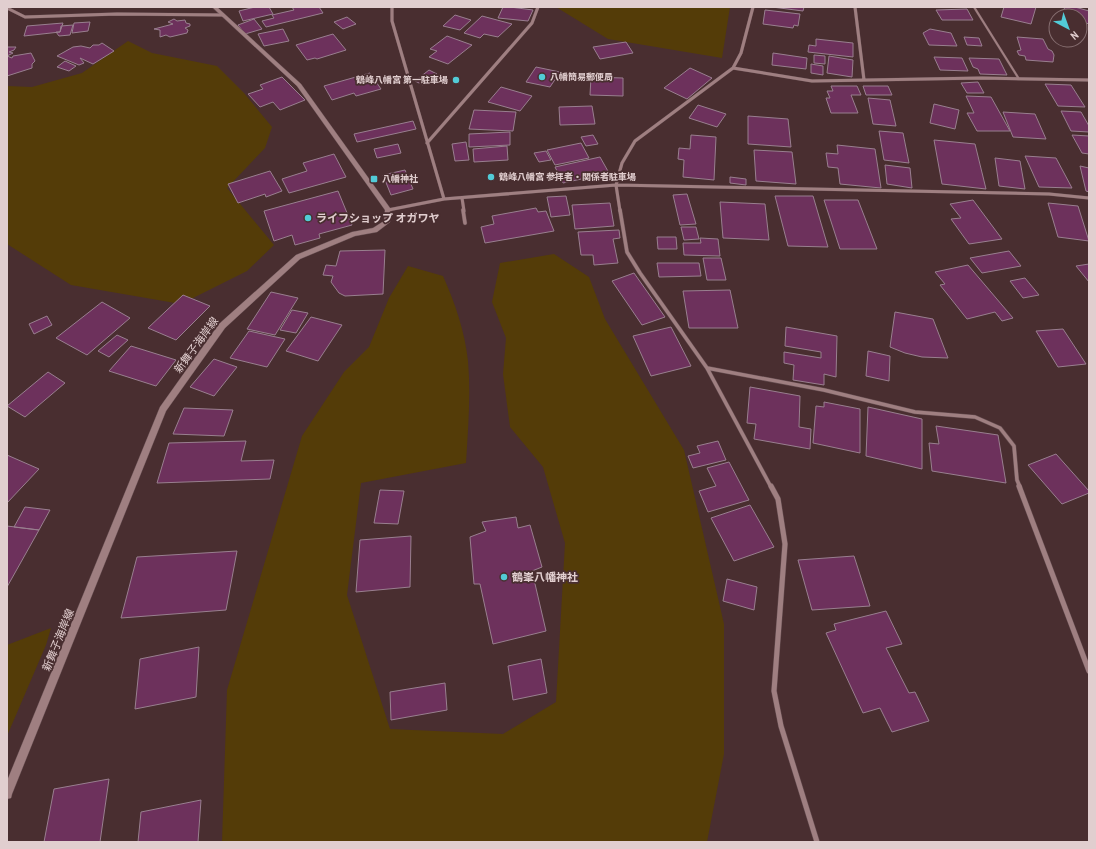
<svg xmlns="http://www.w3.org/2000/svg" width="1096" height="849" viewBox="0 0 1096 849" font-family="'Archivo Narrow','Noto Sans JP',sans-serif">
	<rect width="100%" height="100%" fill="#492e30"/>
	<path fill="#543c08" d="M556,7h174l-8,51 -114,-19z
		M128,41l24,12 65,13 27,27 28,34 -7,21 -38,40 47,57 -27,26 -66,33 -110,-19 -64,-41v-158l25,1 50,-14z
		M554,254l35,23 16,42 79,131 40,174v130l-17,88h-485l5,-152 75,-254 42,-64 25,-25 20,-49 19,-32 35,10c12,27 22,56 25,85 3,34 0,68 -2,102l-105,20 -14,112 43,134 113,5 53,-32 9,-159 -22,-76 -33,-40 -7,-53 3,-36 -14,-36 8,-39z
		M51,628l-5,17 -39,91v-91z"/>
	<path fill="#6d315c" stroke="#997f8f" d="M255,7h14l4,7 -30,7 -4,-10z
		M292,7h27l4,6 -57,14 -4,-6 12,-3 -2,-3 22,-5z
		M503,7h7l23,3 -5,11 -30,-3z
		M772,7h32l-1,4z
		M1004,7h32l-5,17 -30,-7z
		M1065,7h10l14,4v13l-9,-3v-5h-19z
		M967,9l6,11h-31l-6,-10z
		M765,10l35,4 -2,12 -4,-1 -1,3 -30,-4z
		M455,15l16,5 -11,10 -17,-4z
		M482,16l30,8 -14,13 -14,-3 -4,4 -16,-5z
		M347,17l9,7 -13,5 -9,-7z
		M174,19l3,2 8,-1 1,3 4,1v2l-5,2 3,2 -1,3 -17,4 -4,-2 -6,2v-7l-6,-1 19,-5 -5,-2z
		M254,19l8,10 -17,5 -7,-9z
		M90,22l-2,9 -16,2 2,-10z
		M63,23l-3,9 -36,4 3,-10z
		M73,25l-3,10 -11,1 -3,-4h4l1,-6z
		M283,29l6,12 -25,5 -6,-12z
		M930,29l21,4 6,13 -28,-1 -6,-12z
		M333,34l13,16 -29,9 -2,-1 -8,2 -11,-15z
		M447,36l25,9 -24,19 -19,-7 8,-6 -7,-2z
		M964,37l15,1 3,8 -15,-1z
		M1017,37l26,2 5,10 4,2 2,4 -1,7 -27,-2 -1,-4 -6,-1 -2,-4 4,-1z
		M816,39l37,4v14l-45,-5 1,-7 7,1z
		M626,42l7,11 -33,6 -7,-12z
		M102,43l12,8 -21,13 -13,-6 4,5 -5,2 -22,-9 16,-9 8,-1 9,2 3,-3h6z
		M7,47h9l-2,3 -5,2 4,1 -6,3z
		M31,53l4,8 -3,3v4l-25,8v-20l5,2 1,-2z
		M773,53l34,5 -1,11 -34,-4z
		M814,55l11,1v8l-11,-1z
		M829,56l24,4 -1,17 -25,-4z
		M934,57l28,1 6,13 -28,-1z
		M969,58l30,1 8,16 -27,-1 -2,-5 -5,-2z
		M65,61l11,5 -7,5 -12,-4z
		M811,64l12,2v9l-12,-2z
		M536,67l24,5 -10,15 -24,-5z
		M690,68l22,10 -25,21 -23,-11z
		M429,70l8,4 -14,11 -8,-4z
		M370,73l11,16 -25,7 -2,-3 -22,7 -8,-14z
		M282,77l23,23 -25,10 -7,-8 -13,5 -12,-13 15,-5 -3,-4z
		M591,77l32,1v18l-33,-1z
		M978,82l6,11h-17l-6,-10z
		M1045,84l26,1 14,22 -27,-1z
		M831,86h26l4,9h-10l7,18h-27l-5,-15h4l-3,-7h6z
		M863,86h25l4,9h-26z
		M501,87l31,9 -12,15 -32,-9z
		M966,96l25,1 19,34h-33l-10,-18h7z
		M868,98l22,2 6,26 -23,-2z
		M934,104l25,6 -4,19 -25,-6z
		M698,105l28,9 -9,13 -28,-9z
		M592,106l3,18 -35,1 -1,-18z
		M474,110l42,2 -3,19 -44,-2z
		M1061,111l20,1 8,14v6l-18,-1z
		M1003,112l32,2 11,25 -33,-2z
		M748,116l40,3 3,28 -43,-3z
		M413,121l3,8 -59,13 -3,-8z
		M879,131l24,2 6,30 -25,-3z
		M510,132v13l-41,2v-13z
		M593,135l5,9 -12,2 -5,-9z
		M691,135l25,2 -2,43 -31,-3 1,-17 -6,-1 1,-11 11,1z
		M1072,135l17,1v18l-7,-1z
		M934,140l41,4 11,45 -44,-5z
		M466,142l3,18 -14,1 -3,-17z
		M581,143l8,15 -34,7 -8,-15z
		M398,144l3,9 -24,5 -3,-9z
		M837,145l38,4 6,39 -41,-4 -2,-16 -10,-1 -2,-14 12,1z
		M507,146l1,14 -34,2 -1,-13z
		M754,150l38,2 4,32 -40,-3z
		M546,151l5,9 -12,2 -5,-9z
		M334,154l12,23 -57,16 -7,-14 25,-8 -4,-8z
		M1025,156l31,2 16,30 -33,-1z
		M600,157l9,16 -46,10 -8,-16z
		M995,158l25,3 5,28 -26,-3z
		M885,165l25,3 2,20 -25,-4z
		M1080,166l9,2v24l-3,-1z
		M405,170l8,19 -22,6 -8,-20z
		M270,171l12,20 -16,6 -1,-3 -27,9 -10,-19z
		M730,177l16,2v6l-16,-2z
		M338,191l14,34 -33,9 1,4 -25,7 -3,-10 -18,6 -10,-30z
		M687,194l9,30 -16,1 -7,-30z
		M566,196l4,19 -19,2 -4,-20z
		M775,196h38l15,51 -40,-1z
		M824,200h34l19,49h-37z
		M973,200l29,39 -33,5 -18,-25 10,-1 -11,-14z
		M720,202l45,2 4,36 -46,-2z
		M610,203l4,23 -39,3 -3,-24z
		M1048,203l30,3 11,35 -31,-4z
		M536,208l2,4 8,-1 8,20 -69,12 -4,-16 13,-3 -2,-8z
		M681,227h15l3,12 -15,1z
		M619,230l1,8 -7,1 5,24 -24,2 -1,-10h-12l-3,-23z
		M657,237h19l1,12h-19z
		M700,238l18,1 2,17 -36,-1 -1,-12h18z
		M385,250l-2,44 -38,2 -6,-3 -8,-11 2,-6 -10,-1 3,-10 10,1 4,-15z
		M1009,251l12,15 -39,7 -12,-15z
		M703,258h18l5,22h-19z
		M657,263h42l2,13 -42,1z
		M1089,264v18l-13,-16z
		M968,265l45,53 -11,3 -7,-9 -28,7 -27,-34 5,-1 -10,-12z
		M634,273l31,44 -23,8 -30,-44z
		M1025,278l14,17 -16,3 -13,-17z
		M730,290l8,38h-49l-6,-37z
		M271,292l27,6 -23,37 -28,-6z
		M183,295l27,11 -34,34 -28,-12z
		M102,302l28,16 -43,37 -31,-17z
		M292,310l16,3 -12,20 -16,-3z
		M895,312l38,7 15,39 -26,-1 -17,-4 -15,-6z
		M47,316l5,9 -18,9 -5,-10z
		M311,317l31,8 -24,36 -32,-10z
		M671,327l20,39 -40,10 -18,-40z
		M786,327l51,9 -1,41 -12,-3v11l-31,-5 1,-15 -10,-2v-11l37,6v-6l-36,-6z
		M1063,329l23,35 -28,3 -22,-36z
		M249,331l36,8 -18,28 -37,-9z
		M117,335l11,5 -19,17 -11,-6z
		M131,346l45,14 -20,26 -47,-15z
		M868,351l22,5 -1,25 -23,-5z
		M214,359l23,8 -23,29 -24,-9z
		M48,372l17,11 -40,34 -18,-11z
		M750,387l50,9 -1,31 12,2 -1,20 -56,-10 2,-15 -9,-1z
		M824,402l36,7v44l-47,-10 3,-37 8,1z
		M868,407l54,12v50l-56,-13z
		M184,408l49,2 -9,26 -51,-2z
		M936,426l62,9 8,48 -74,-12 -3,-28 10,1z
		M246,441l-5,20 33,-1 -4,19 -113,4 12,-40z
		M718,441l8,19 -33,8 -5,-12 12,-3 -3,-7z
		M1056,454l33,37v2l-27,11 -34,-39z
		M7,455l32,14 -32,34z
		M729,462l20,38 -41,12 -9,-21 17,-5 -9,-18z
		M380,490l24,1 -6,33 -24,-1z
		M750,505l24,42 -40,14 -23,-43z
		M25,507l25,3 -11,20 -25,-3z
		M516,517l2,11 12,-3 12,42 -10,4 14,60 -53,13 -13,-60h-6l-4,-47 16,-6 -4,-9z
		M7,526l32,4 -32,57z
		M411,536l-1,51 -54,5 4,-52z
		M237,551l-11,59 -105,8 16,-61z
		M854,556l16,50 -58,4 -14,-50z
		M727,579l30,8 -3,23 -31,-9z
		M886,611l16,33 -16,4 23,45 6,-1 14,29 -37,11 -12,-24 -17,5 -37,-80 10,-3 -2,-6z
		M199,647l-3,50 -61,12 5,-50z
		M541,659l6,34 -34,7 -5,-34z
		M445,683l2,27 -56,10 -1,-28z
		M109,779l-9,63h-56l10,-53z
		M201,800l-3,42h-60l3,-30z"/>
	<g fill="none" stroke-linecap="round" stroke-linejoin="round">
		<defs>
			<path id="service" d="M974,7l45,72"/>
			<path id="minor-far2" d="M392,7v14l52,178
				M855,7l9,73
				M7,8l18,9 92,-3 106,1
				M733,68l79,13 170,-3 107,2
				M427,143l105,-120 6,-16
				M462,198l2,13
				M388,210l56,-11 172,-14 433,9 40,4
				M620,211l-4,-26 6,-22 13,-22 98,-73 8,-15 12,-46"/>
			<path id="minor-far1" d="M388,210h2
				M463,210l2,13
				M620,210l7,42 13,21 67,95 64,119
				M707,368l117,22 91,22 60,5 25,11 14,18 3,34 3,7"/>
			<path id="minor" d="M771,486l7,13 7,45 -11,147 7,35 36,116
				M1019,486l70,185"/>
			<path id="secondary" d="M212,7h5l84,77 89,124v14l-13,10 -22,4 -55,23 -75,69 -59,83 -154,383 -1,4 -4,1v-18l153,-374 59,-83 77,-69 56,-23 21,-4 11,-7 1,-11 -88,-124z"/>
		</defs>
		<use href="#service" stroke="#644c4f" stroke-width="2.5"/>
		<use href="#minor-far2" stroke="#644c4f" stroke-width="3.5"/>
		<use href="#minor-far1" stroke="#644c4f" stroke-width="4.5"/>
		<use href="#minor" stroke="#644c4f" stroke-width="6"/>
		<use href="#secondary" stroke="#644c4f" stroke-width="1"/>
		<use href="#service" stroke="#9f7f81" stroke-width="2"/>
		<use href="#minor-far2" stroke="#9f7f81" stroke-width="3"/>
		<use href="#minor-far1" stroke="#9f7f81" stroke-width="3.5"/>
		<use href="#minor" stroke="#9f7f81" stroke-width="5"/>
		<use href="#secondary" fill="#9f7f81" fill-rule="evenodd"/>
	</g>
	<g fill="#52cbd7" stroke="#492e30" stroke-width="1.5">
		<circle cx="542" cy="77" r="4"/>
		<circle cx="456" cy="80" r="4"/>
		<circle cx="491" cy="177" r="4"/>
		<rect x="370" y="175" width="8" height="8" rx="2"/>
		<circle cx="308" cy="218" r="4"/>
		<circle cx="504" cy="577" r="4"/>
	</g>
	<g text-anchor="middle" stroke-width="3.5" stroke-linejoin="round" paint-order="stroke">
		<g font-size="9" font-weight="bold" fill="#e1cecf" stroke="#492e30" text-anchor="start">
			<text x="550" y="80">八幡簡易郵便局</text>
			<text x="448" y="83" text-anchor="end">鶴峰八幡宮 第一駐車場</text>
			<text x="499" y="180">鶴峰八幡宮 参拝者・関係者駐車場</text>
			<text x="382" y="182">八幡神社</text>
		</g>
		<g font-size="11" font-weight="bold" fill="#e1cecf" stroke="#492e30" text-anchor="start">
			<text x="316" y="222">ライフショップ オガワヤ</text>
			<text x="512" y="581">鶴峯八幡神社</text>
		</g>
		<g font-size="11" fill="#e1cecf" stroke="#492e30">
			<text transform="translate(196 345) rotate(-54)" y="4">新舞子海岸線</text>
			<text transform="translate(58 640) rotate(-68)" y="4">新舞子海岸線</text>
		</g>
	</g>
	<rect width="1096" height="849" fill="none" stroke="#e1cecf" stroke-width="16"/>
	<g transform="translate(1068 28) rotate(139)"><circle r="19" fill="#492e30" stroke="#866e70"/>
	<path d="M0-3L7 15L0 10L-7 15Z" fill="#52cbd7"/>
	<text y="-6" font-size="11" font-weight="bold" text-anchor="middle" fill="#e1cecf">N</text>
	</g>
</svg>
